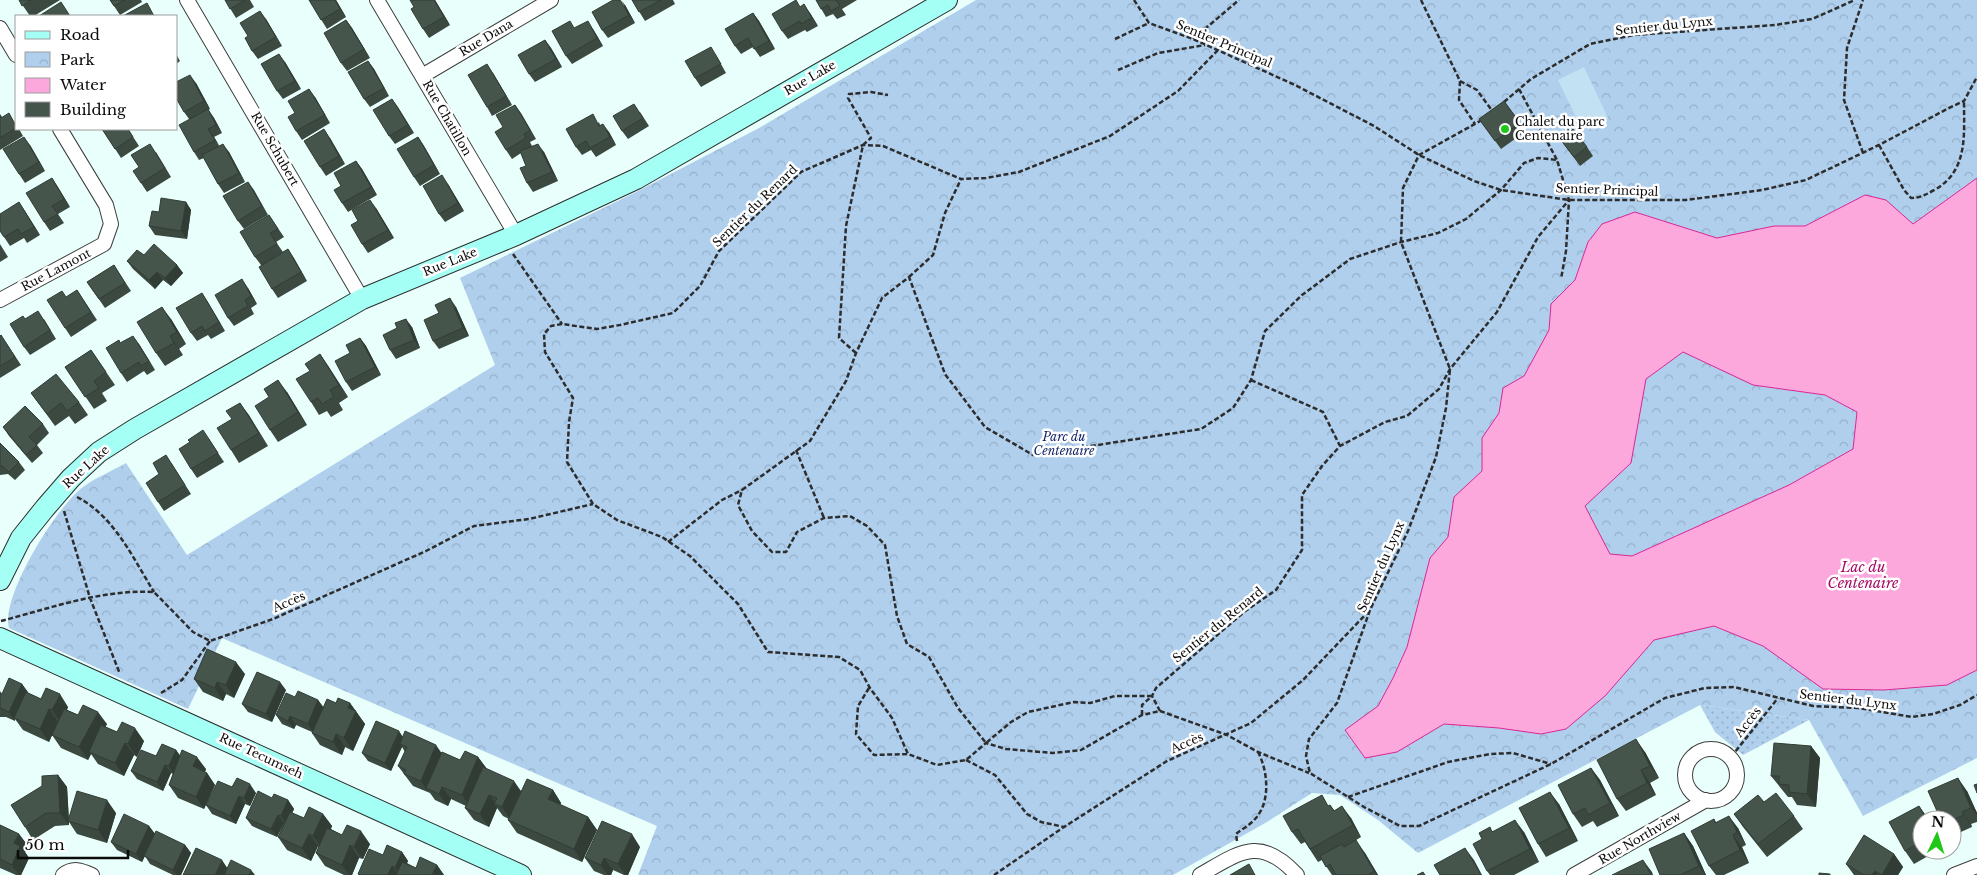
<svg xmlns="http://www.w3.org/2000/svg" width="1977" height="875" viewBox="0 0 1977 875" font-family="'Libre Baskerville',serif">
	<defs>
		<pattern id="grass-dots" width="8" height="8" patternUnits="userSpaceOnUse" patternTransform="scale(1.25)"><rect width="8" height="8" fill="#afcfed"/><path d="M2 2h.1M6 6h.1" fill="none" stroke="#95b0ca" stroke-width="1.8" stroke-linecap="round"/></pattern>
		<pattern id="park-crowns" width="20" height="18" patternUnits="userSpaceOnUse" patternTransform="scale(1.25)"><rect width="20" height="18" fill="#afcfed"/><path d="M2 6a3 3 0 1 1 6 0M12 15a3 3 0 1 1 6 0" fill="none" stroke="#95b0ca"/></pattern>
	</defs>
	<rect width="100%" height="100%" fill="#e9fffb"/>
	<path fill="url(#grass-dots)" d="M1700,705l109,15 -66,35 -28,-23z"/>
	<path fill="url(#park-crowns)" d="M976,0h1001v758l-114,58 -54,-96 -109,-15 -282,148 -40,-33 -38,-25 -28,-2 -45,29 -94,53h-535l19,-49 -435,-188 -34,71 -179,-81c-9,-31 48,-122 74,-141 12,-9 29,-16 43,-24l61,92 308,-190 -35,-87 176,-86 123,-64z"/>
	<path fill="#c2e2f3" d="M1584,67l24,51 -26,12 -24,-50z"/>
	<path fill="#fca8dc" stroke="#da2893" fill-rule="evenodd" d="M1977,178v492l-30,15 -63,5 -61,-1 -60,-43 -49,-20 -60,14 -49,56 -39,33 -25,5 -42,-6 -55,-4 -47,28 -32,6 -20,-28 33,-24 15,-28 14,-31 23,-89 18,-21 6,-40 28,-26v-33l17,-25 4,-25 21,-12 25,-46 2,-26 24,-24 13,-38 14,-18 33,-12 82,26 57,-12h31l60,-31 21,5 27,24zM1683,352l70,33 72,10 32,17 -4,37 -64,36 -157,71 -22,-2 -25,-48 46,-43 15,-84z"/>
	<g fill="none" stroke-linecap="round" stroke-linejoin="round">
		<defs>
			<path id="street" d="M187,0l175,299
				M377,0l139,235
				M0,28l16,27
				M422,76l129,-76
				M0,300l104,-56 7,-20 -5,-19 -46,-76
				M1685 775a26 26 0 1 1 52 0a26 26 0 1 1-52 0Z
				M63,875c10,-8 18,-5 29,0
				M1200,875c40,-23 60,-40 97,0
				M1574,875l132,-75
				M1954,875l23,-9"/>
			<path id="secondary" d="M0,580l21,-42 24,-30 26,-30 28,-26 36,-23 227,-130 154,-64 120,-56 311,-179
				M0,638l521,237"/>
		</defs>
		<use href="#street" stroke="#3e3e3e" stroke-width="16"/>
		<use href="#secondary" stroke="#2d2d2d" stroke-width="22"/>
		<path stroke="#2d2d2d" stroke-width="2.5" stroke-dasharray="5 2.5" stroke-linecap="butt" d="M1134,0l15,23 44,16 102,46 79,41 45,29 55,26 27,9 68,10h117l76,-10 44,-10 73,-35 70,-37 15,-7 13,-24
			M1421,0l39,81 -1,19 16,24
			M1115,39l34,-16
			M1193,39l46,-39
			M1218,50l-40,41 -68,45 -91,36 -33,6 -25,1 -78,-33 -20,-1 -62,27 -82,79 -19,35 -27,27 -53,12 -23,4 -35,-5 -11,2 -7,8 1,18 28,46 -4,24 -2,40 26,42 24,16 45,17 28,19 48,48 30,48 71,5 21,13 10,18 22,30 16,36 29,11 29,-5 20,-17 20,6 47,4 28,-3 61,-35 18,-4 -8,-15 4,-8 88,-76 32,-22 26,-40v-55l20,-29 18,-20 45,-24 22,-6 32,-27 11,-20 47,-57 41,-75 31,-37
			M1118,70l40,-17 47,-8
			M1460,81l17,9 16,22
			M1519,89l38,71
			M1504,102l27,-23 59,-35 44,-9 141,-10 37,-6 43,-19
			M1482,120l-63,35 -16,33 -2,54 49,127 -4,39 -10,49 -28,74 -38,79 -33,93 -28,36 -3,17 4,17 54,34 36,19h19l132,-62 114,-66 40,-10 29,-1 79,19 45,2 54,9 21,-3 27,-9 17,-10
			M1879,145l25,45 7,8c10,0 16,-4 25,-9 32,-19 28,-54 28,-87
			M1863,153l-19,-53 3,-52 16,-48
			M513,254l49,70
			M909,277l24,-22 12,-42 16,-34
			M856,353l-17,-15 7,-112 17,-81 8,-7 -23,-40 1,-4 22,-2 17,3
			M1251,380l72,32 17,34
			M796,450l28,68
			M77,497c37,19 56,61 77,95
			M64,511l26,87 30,76
			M668,542l54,-42 20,-10
			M1,621c50,-13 102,-32 153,-29l39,40 17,9 63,-22 153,-68 48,-25 55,-7 64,-15
			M869,688l-11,18 -2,28 18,21 34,-1
			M161,693l21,-13 28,-39
			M1152,696h-37l-25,7 -16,-1 -46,10 -17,10 -25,21 -28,-35 -29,-51 -22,-13 -10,-28 -12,-71 -18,-19 -17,-10 -26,2 -27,14 -11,20h-14l-20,-21 -14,-26 4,-15 68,-49 36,-60 10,-28 26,-55 27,-21 36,97 40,53 48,28 168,-26 32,-21 18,-28 14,-49 37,-36 48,-36 51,-17 37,-9 28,-14 35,-29 23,-27 14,-5 19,2 12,40 -3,51 -5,28
			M1160,711l67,24 31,17 51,21
			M1142,715v-10l10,-9
			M1731,757l47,-59
			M966,760l29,15 32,39 14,8 23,5
			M1348,797l100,-35 42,-8 23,-1 38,11
			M1237,841l-1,-7c6,-5 14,-9 19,-15 16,-17 13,-48 3,-67
			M994,875l70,-48 103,-66 84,-38 52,-43 65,-68"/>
		<use href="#street" stroke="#fff" stroke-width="14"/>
		<use href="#secondary" stroke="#a4fff5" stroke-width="20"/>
	</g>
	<path fill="#3c4941" d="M19,0h41l-26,16h-4z
		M110,0h31l1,2 -22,13z
		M225,0h25l4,7 -18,11z
		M309,0h27l10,17 -19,12z
		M435,0l15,25 -21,13 -6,-9 -9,-22z
		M632,0h41l2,4 -30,17z
		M816,0h41l-15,9 4,6 -9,4 -4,-5 -7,3z
		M625,5l10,18 -27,15 -6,-8z
		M800,7l10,6 8,13 -11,6 -2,-2 -17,9 -6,-8z
		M753,13l6,8 16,28 -15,8 -7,-10 -12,7 -6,-8z
		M266,19l16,27 -24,13 -6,-8 -4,-15z
		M346,20l6,8 18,30 -23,13 -6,-8z
		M593,29l10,17 -31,18 -6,-8z
		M545,40l6,8 11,19 -27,15 -6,-8z
		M176,54l4,7 -4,3z
		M716,55l10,18 -25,14 -6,-9z
		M368,61l6,8 15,27 -19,11 -6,-8z
		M285,62l16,27 -18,10 -6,-8z
		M493,73l19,32 -20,11 -5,-9z
		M196,83l14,26 -2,1 6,8 8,15 -8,4 5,9 10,6 16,30 -21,11 -6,-9 -14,-26 -5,2 -5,-8 -5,-33 -5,-7z
		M315,97l15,26 -28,17 -6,-9 -1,-18z
		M392,99l22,34 -19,11 -6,-8z
		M1504,101l22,30 -25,18 -22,-30z
		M515,105l21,34 -6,3 2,4 12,6 14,29 -25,11 -6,-9 -1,-17 -5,-13 -9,6 -6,-9 -3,-23z
		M640,112l9,14 -21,13 -6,-8z
		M0,114l2,3 14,7v5h3l4,7 -23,14z
		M599,122l1,3 9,7 7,13 -20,12 -5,-7 -9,5 -6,-8z
		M102,129h26l11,17 -18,12z
		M418,137l6,9 16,28 -20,12 -6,-9z
		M330,138l15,26 -19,12 -6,-9z
		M1560,139l27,8 6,9 -13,10z
		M30,145l15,26 -20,12 -6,-9z
		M156,152l15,25 -24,15 -6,-9 -2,-16z
		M356,161l6,8 15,26 -29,17 -6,-9 -1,-17z
		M52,178l18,29 -12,7 6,9 -14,8 -6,-9z
		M248,182l20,33 -24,14 -6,-8z
		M448,184l16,27 -19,11 -6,-8z
		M19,202l21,33 -13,8 -3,-5 -14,8 -6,-9z
		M186,202l5,8 -4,29 -32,-4 -6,-9z
		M376,208l18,30 -26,15 -6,-9 -4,-23z
		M269,215l15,22 -8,5 7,10 5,-3 19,32 -29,17 -6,-9 -11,-24 -6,-8z
		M0,244l8,13 -8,5z
		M144,255l33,10 6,8 -12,13 -8,-6 -8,9 -22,-20 -6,-8z
		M114,265l17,26 -26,17 -18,-26z
		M248,288l9,16 -6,4 3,6 -20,12 -6,-8z
		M77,290l20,30 -26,17 -6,-9z
		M202,293l23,38 -14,8 -3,-4 -11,6 -6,-8z
		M456,307l13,29 -30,13 -6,-8 6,-28z
		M44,319l12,20 -26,16 -6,-8z
		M171,319l15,25 -7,5 4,6 -18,11 -9,-13z
		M412,327l8,21 -24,11 -6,-9z
		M1,335l20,30 -21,13v-42z
		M360,338l6,8 15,29 -29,16 -6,-9 4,-29z
		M121,343l18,1 16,26 -8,5 -3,-4 -17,11 -6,-9z
		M91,350l24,35 -13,8 5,8 -13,8 -29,-42z
		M320,354l28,43 -9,6 4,7 -12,7 -4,-6 -8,4 -8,-13 -1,-31z
		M287,392l20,33 -29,17 -8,-12 -1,-33z
		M31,393l48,9 9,13 -13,9 -6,-8 -14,10z
		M240,403l28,43 -29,17 -8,-13 1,-31z
		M43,424l6,9 -12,12 6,8 -11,10 -23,-27 -6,-9z
		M209,439l15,23 -27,16 -6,-9z
		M0,443l19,19 6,8 -10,10 -7,-6 -8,1z
		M172,464l19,30 -27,17 -6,-9 1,-28z
		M245,674l-11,24 -8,-4 -3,7 -20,-9 -9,-13z
		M22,684l6,9 13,6 27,8 -1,3 11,5 29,9 -2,3 12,5 27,9 -7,16 -3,-2 -10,21 -26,-12 -7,-10 -3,6 -27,-12 -9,-13 -3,7 -26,-12 -8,-11v2l-9,-4h-6v-26l2,3z
		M286,690l-14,32 -24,-10 -6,-8z
		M295,697l23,3 5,7 13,-4h14l15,21 -12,27 -8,-4 -3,8 -22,-10 -8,-12v-1l-16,-7 -2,4 -12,-5 -6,-9z
		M403,737l57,23 18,-3 9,12 34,22 32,-1 8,13 -1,2 28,12 9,13 -15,32 -65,-29 -9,-13 1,-1 -6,-3 -6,-8 -8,19 -15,-7 -9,-12 1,-2 -15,-7 -3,7 -13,-6 -5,-7 -17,-7 -15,-20 7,-14 -3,-5 -11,24 -23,-10 -6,-8z
		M1811,746l9,12 -4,49 -19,-2 -5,-8h-4l-17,-21z
		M176,750l4,6 26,13 -1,3 2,1 8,12 -11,24 -26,-11 -9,-13 4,-11 -2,-1 -8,18 -26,-12 -6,-8 25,-15z
		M1645,752l14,26 -9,5 6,12 -30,16 -9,-12z
		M1591,768l9,12 19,36 -22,11 -4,-6 -11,6 -9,-13z
		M58,775l9,12 2,32 47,-6 -9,30 -30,-9 -8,-12v3l-14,1 -22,14 -8,-13 17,-41z
		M232,787l24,6 -6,13 -5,-2 -9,20 -24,-10 -6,-9z
		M1967,791l10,22v9l-6,2 1,3 -20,9v-16z
		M272,798l16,2 6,9 -2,4 12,5 19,-4 9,12 -1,3 11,6 28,9 -7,15 -4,-1 -7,17h-8l-19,-9 -9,-13 3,-6 -1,-1 -7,15 -24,-11 -9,-13 6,-14 -7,14 -25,-11 -6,-8z
		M1764,802l30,14 9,13 -36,28 -24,-30 -9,-13z
		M1559,804l19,37 -32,16 -8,-13z
		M1330,805l4,5 17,8 10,19 -11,7 15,9 13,22h-46l-10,-15 -4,2 -13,-20 -4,2 -9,-12z
		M1919,806l10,14h-7v30h5l3,5 -16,9 -9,-13z
		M1714,819l2,3 22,6 8,17 -4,2 7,16 -25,12h-8l-7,-9z
		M0,825l19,9 9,12 -3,6 4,6 -8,17h-5l-16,-7z
		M149,826l6,8 30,11 6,8 -10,22h-8l-23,-11 -5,-8 -3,6 -25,-12 -6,-8z
		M1493,831l31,1 15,30 -25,13h-24l-3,-4 -5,-32z
		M1684,833l9,13 13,29h-46z
		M640,847l-12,28h-4l-11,-5 -2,5h-7l-10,-4 -9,-13z
		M402,852l6,9 -1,2 9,5 21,-3 7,10h-85l-1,-1 25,-19z
		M1894,854l9,13 -5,8h-44l-8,-11z"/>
	<path fill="#313c35" d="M335,0h1l10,17 -6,-8z
		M434,0h1l15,25 -6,-8z
		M621,0l4,5 10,18 -6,-8z
		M804,4l6,9 8,13 -6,-8z
		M260,11l6,8 16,27 -6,-9z
		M753,13l6,8 16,28 -6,-8z
		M346,20l6,8 18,30 -6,-9z
		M588,21l5,8 10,17 -6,-8z
		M545,40l6,8 11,19 -6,-8z
		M279,54l6,8 16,27 -6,-8z
		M368,61l6,8 15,27 -5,-8z
		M487,64l6,9 19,32 -6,-9z
		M190,75l6,8 14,26 -6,-8z
		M309,89l6,8 15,26 -5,-8z
		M392,99l6,8 16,26 -6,-8z
		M515,105l6,8 15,26 -6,-9z
		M208,109l6,9 8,15 -6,-8z
		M603,124l6,8 7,13 -6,-8z
		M208,129l6,8 7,11 -6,-8z
		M324,129l6,9 15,26 -6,-8z
		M24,137l6,8 15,26 -6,-9z
		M418,137l6,9 16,28 -6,-9z
		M223,144l6,8 16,30 -6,-9z
		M538,144l6,8 14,29 -6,-9z
		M356,161l6,8 15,26 -6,-8z
		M442,175l6,9 16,27 -6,-8z
		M52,178l6,9 12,20 -6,-8z
		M248,182l6,8 14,25 -6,-9z
		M370,200l6,8 18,30 -6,-8z
		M19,202l6,9 15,24 -6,-8z
		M186,202l5,8 -4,29 -6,-8z
		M288,249l6,9 13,23 -6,-9z
		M177,265l6,8 -12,13 -6,-8z
		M157,272l6,8 -8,9 -6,-9z
		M242,279l6,9 9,16 -6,-8z
		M202,293l6,9 17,29 -6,-9z
		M450,298l6,9 13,29 -6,-8z
		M162,307l9,12 15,25 -9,-12z
		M406,319l6,8 8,21 -6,-8z
		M133,336l6,8 16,26 -6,-9z
		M170,336l9,13 4,6 -9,-12z
		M360,338l6,8 15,29 -6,-8z
		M320,354l9,13 19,30 -9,-12z
		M278,380l9,12 20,33 -9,-13z
		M240,403l9,12 19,31 -9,-13z
		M236,662l9,12 -11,24 -8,-13z
		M217,682l9,12 -3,7 -8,-13z
		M280,682l6,8 -14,32 -6,-8z
		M22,684l6,8 -12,26h-2l1,1v2l-6,-9z
		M60,694l8,13 -7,16 -9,-13z
		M318,700l6,8 -10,25 -6,-9z
		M350,703l15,21 -12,27 -9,-13 4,-30z
		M49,709l9,13 -9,20 -9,-13z
		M98,712l9,12 -15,29 -3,-1 2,2 -3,6 -9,-13z
		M290,716l6,9 -2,4 -6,-8z
		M135,728l9,13 -7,16 -9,-13z
		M399,731l6,9 -5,4 2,3 -11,24 -6,-8z
		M336,734l9,13 -3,8 -9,-13z
		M1636,739l9,13 14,26 -9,-12z
		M125,743l9,12 -10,21 -9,-13z
		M436,745l9,13 -19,30 3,5 -8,-12z
		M1811,746l9,12 -4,49 -9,-13z
		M176,750l6,8 -8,17 -5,-9z
		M197,757l9,12 -4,10 -9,-13z
		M478,757l9,12 -17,38 -8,-12z
		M165,765l6,8 -8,18 -6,-9z
		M1591,768l9,12 19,36 -9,-13z
		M1641,770l9,13 6,12 -9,-12z
		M207,773l8,12 -11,24 -8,-12z
		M58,775l9,12 2,38 -9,-12z
		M1958,778l9,13 10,22v2l-6,-7z
		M514,781l9,13 -12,26 -9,-13z
		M250,784l6,9 -6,13 -6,-8z
		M442,787l9,12 -3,7 -9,-12z
		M553,790l8,13 -4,9 -9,-13z
		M1550,792l9,12 19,37 -9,-13z
		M489,795l7,9h-2l3,4 -8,19 -9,-13z
		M239,796l6,8 -9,20 -6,-8z
		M107,800l9,13 -9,30 -9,-13z
		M288,800l6,9 -7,16 -6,-9z
		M1342,806l9,12 10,19 -8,-12z
		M1919,806l10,14h-2z
		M1962,812l9,12 1,3z
		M323,814l9,12 -10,22 -9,-12z
		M278,815l6,8 -7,14 -6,-8z
		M1729,816l9,12 8,17 -9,-13z
		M588,817l9,13 -15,32 -8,-13z
		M1515,820l9,12 15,30 -9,-13z
		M149,826l6,8 -13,28 -6,-8z
		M361,831l9,13 -7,15 -9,-12z
		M1684,833l9,13 13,29h-1l-6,-9z
		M19,834l9,12 -3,6 4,6 -8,17h-2l-7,-10 2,-22z
		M309,834l9,12 -7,15 -9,-13z
		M632,834l8,13 -12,28h-2l-8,-11z
		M1733,835l9,12 7,16 -9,-13z
		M1356,840l9,13 13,22h-1l-3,-4z
		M185,845l6,8 -10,22h-4l-4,-5z
		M350,845l9,13 -7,17h-3l-7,-10z
		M1465,848l9,12 8,15h-1z
		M402,852l6,9 -7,14h-1l-5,-7z
		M1894,854l9,13 -5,8h-16z
		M604,858l9,12 -2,5h-3l-7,-10z
		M222,860l6,9 -3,6h-10z
		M1643,860l9,12 1,3h-2z
		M437,865l7,10h-12z
		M392,866l6,9h-10z
		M251,870l4,5h-6z
		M1875,871l3,4h-6z"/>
	<path fill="#46554c" stroke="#313c35" d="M19,0h12l-9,6z
		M110,0h15l-11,6z
		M225,0h20l-15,9z
		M309,0h26l5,9 -19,11z
		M410,0h24l10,17 -21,12 -12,-20 3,-2z
		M613,0h7l9,15 -27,15 -10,-18z
		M632,0h29l-22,12z
		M796,0l4,7 4,-3 8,14 -11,6 -1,-3 -18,10 -10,-17z
		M816,0h20l4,6 -9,5 -3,-6 -7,4z
		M61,2l9,14h-31z
		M147,3l7,13h-31z
		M260,11l16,26 -24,14 -7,-13 3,-2 -8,-13z
		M753,13l16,28 -15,8 -6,-11 -13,8 -10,-17z
		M346,20l18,29 -23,14 -17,-30z
		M570,21l4,7 14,-7 9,17 -31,18 -14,-25z
		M545,40l11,19 -27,15 -11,-19z
		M711,47l10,17 -26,14 -10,-17z
		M279,54l16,27 -18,10 -16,-27z
		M368,61l16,27 -20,11 -16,-27z
		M487,64l19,32 -19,11 -19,-32z
		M190,75l14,26 -20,11 -8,-14v-16z
		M309,89l16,26 -29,16 -8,-14 7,-4 -7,-12z
		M392,99l16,26 -19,11 -16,-26z
		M1504,101l16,22 -25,18 -16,-22z
		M634,104l9,14 -21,13 -9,-15z
		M515,105l15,25 -6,4 2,4 -20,12 -11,-18 8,-5 -7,-12z
		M208,109l8,16 -8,4 7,11 -21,12 -15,-27z
		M9,113l7,13v2l-16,10v-23l1,3z
		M593,114l6,12 4,-2 7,13 -20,11 -4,-7 -10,6 -10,-18z
		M102,129h26l5,8 -18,12z
		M324,129l15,27 -19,11 -16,-26z
		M1573,129l14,18 -13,10 -14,-18z
		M24,137l15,25 -20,12 -16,-25z
		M418,137l16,28 -20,12 -17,-28z
		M150,144l15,24 -24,15 -8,-12 6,-4 -8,-12z
		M223,144l16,29 -21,11 -16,-29z
		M538,144l14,28 -25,11 -7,-15 6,-2 -6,-15z
		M356,161l15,26 -29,16 -8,-13 7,-4 -7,-13z
		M442,175l16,28 -19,11 -16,-28z
		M52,178l12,21 -12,7 6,8 -14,8 -18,-29z
		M248,182l14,24 -24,15 -15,-25z
		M161,198l25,4 -5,29 -32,-5 3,-15 7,1z
		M370,200l18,30 -26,14 -11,-19 7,-4 -6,-11z
		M19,202l15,25 -13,7 -3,-5 -14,8 -4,-6v-17z
		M269,215l9,14 -8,4 7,11 -22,13 -15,-25z
		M154,244l23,21 -12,13 -8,-6 -8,8 -22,-19 10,-11 7,5z
		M288,249l13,23 -29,17 -13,-22z
		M114,265l11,18 -26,16 -12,-17z
		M242,279l9,17 -6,4 3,6 -20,12 -13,-23z
		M77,290l14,22 -26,16 -18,-28 15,-9 4,6z
		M202,293l17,29 -14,9 -3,-5 -11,7 -15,-25z
		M450,298l13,30 -30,13 -9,-21 15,-7 -4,-8z
		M162,307l15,25 -7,4 4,7 -18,10 -19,-31z
		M38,311l12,19 -26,17 -14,-23 13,-8 2,3z
		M406,319l8,21 -24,10 -7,-15 14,-7 -2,-5z
		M1,335l14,22 -15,9v-30z
		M133,336l16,25 -8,5 -2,-4 -18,11 -15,-25 13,-8 1,3z
		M360,338l15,29 -29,15 -11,-21 15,-8 -4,-8z
		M91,350l15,22 -12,9 5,7 -14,9 -20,-30z
		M320,354l19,31 -9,5 4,7 -12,7 -4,-6 -7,4 -15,-23 14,-8 -5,-7z
		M56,374l23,28 -12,9 -6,-8 -14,11 -16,-21z
		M278,380l20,32 -28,18 -15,-24 14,-9 -5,-8z
		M240,403l19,30 -28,17 -14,-22 15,-9 -6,-8z
		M25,406l18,18 -14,13 8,8 -11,10 -23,-28z
		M203,430l15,23 -27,16 -12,-20 11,-7 -2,-2z
		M0,443l19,19 -10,10 -7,-6h-2z
		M166,455l19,30 -27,17 -12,-19 13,-9 -6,-11z
		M207,649l29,13 -10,23 -9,-3 -2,6 -21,-9z
		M257,672l23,10 -14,32 -24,-10z
		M9,678l13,6 -13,28 -9,-4v-14h2z
		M46,688l14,6 -8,16 -3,-1 -9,20 -26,-11 12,-26 15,7z
		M298,691l20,9 -10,24 -18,-8 -2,5 -12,-6 10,-22 9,4z
		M338,698l12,5 -2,5 8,3 -12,27 -8,-4 -3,8 -21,-9 15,-34 9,4z
		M83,705l15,7 -19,35 -27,-12 12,-26 14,6z
		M376,721l23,10 -14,32 -23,-10z
		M122,722l13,6 -7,16 -3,-1 -10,20 -26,-11 12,-27 16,7z
		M405,731l31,14 -15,36 -17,-7 2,-4 -8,-4 9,-19 -7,-3z
		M1636,739l14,27 -9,4 6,13 -30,16 -20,-39z
		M1774,743l37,3 -4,48 -18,-2v-7l-10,-1v-8h-8z
		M162,744l14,6 -7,16 -4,-1 -8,17 -26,-11 10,-21 15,6z
		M182,750l15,7 -4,9 14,7 -11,24 -27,-12z
		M465,751l13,6 -16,38 -20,-8 -3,7 -13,-6 16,-36 18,8z
		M483,767l31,14 -12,26 -8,-3 3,-6 -8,-3 -9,19 -15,-6z
		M1591,768l19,35 -22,12 -3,-7 -12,6 -15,-29z
		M58,775l2,38h-14l-21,14 -14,-22 31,-19v-10z
		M237,778l13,6 -6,14 -5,-2 -9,20 -24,-11 12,-24 14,6z
		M1958,778l13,30 -9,4 2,3 -12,5h-11l-13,-29z
		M527,779l26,11 -5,9 40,18 -14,32 -66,-29z
		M1977,784v9l-3,-8z
		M77,791l30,9 -9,30 -30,-9z
		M258,791l14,7 2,-4 14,6 -7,16 -3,-1 -7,14 -25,-11z
		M1550,792l19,36 -31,16 -19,-36z
		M1776,793l18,23 -36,28 -24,-30 24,-19 6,7z
		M1322,795l6,11 2,-1 4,6 8,-5 11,19 -43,24 -12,-20 -6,3 -9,-16z
		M1919,806l8,14h-5v11l-5,3 4,8 -16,9 -16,-29z
		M309,807l14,7 -10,22 -4,-2 -7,14 -24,-11 12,-25 14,6z
		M124,814l25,12 -13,28 -25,-12z
		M1729,816l8,16 -4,3 7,15 -31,16 -18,-35 23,-12 1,4z
		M1515,820l15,29 -43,22 -14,-27 9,-5 -3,-6 11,-6 2,5z
		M602,821l30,13 -14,30 -14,-6 -3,7 -16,-7z
		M0,825l19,9 -5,9 6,3 -8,19 -12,-6z
		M347,825l14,6 -7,16 -4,-2 -8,20 -26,-12 11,-25 15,7z
		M156,831l29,14 -12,25 -29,-14z
		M1684,833l15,33 -19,9h-20l-11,-26z
		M1864,835l30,19 -12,21 -7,-4 -3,4h-8l-18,-11z
		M1356,840l18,31 -6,4h-32l-6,-11 -4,3 -6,-11 22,-12 2,3z
		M387,845l15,7 -7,16 -3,-2 -4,9h-27l-3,-1 11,-25 14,6z
		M196,848l26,12 -7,15h-32z
		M1465,848l16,27h-41l-6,-10z
		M420,857l17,8 -5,10h-36l6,-13 14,6z
		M231,860l20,10 -2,5h1h-26z
		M1643,860l8,15h-39z
		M1249,864l6,11h-25z
		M1423,872l2,3h-8z
		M1819,873l11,1v1h-11z"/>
	<circle fill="#1fc717" stroke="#fff" stroke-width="2" cx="1505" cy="129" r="5"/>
	<g text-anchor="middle" stroke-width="5" stroke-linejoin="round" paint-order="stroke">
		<g font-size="12" fill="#0b0b0b" stroke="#fff">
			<text transform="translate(1664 26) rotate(-6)" y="4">Sentier du Lynx</text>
			<text transform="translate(486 38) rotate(-31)" y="4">Rue Dana</text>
			<text transform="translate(1224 44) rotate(23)" y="4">Sentier Principal</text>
			<text transform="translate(810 78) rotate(-30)" y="4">Rue Lake</text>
			<text transform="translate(447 118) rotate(60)" y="4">Rue Chatillon</text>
			<text transform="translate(275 149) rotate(60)" y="4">Rue Schubert</text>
			<text transform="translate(1607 190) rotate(2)" y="4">Sentier Principal</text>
			<text transform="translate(755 206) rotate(-44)" y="4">Sentier du Renard</text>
			<text transform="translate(450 262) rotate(-22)" y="4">Rue Lake</text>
			<text transform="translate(56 270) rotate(-28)" y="4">Rue Lamont</text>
			<text transform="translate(86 467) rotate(-42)" y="4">Rue Lake</text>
			<text transform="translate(1381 567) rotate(-66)" y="4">Sentier du Lynx</text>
			<text transform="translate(289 602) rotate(-24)" y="4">Accès</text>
			<text transform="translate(1218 625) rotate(-39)" y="4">Sentier du Renard</text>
			<text transform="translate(1848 700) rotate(7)" y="4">Sentier du Lynx</text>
			<text transform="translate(1748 722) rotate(-52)" y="4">Accès</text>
			<text transform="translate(1187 743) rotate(-24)" y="4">Accès</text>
			<text transform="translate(261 756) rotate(25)" y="4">Rue Tecumseh</text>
			<text transform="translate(1640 838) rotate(-30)" y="4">Rue Northview</text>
		</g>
		<g font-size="12" fill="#0b0b0b" stroke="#fff" text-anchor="start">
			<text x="1515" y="126">Chalet du parc<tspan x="1515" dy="14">Centenaire</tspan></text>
		</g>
		<g font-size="12" font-style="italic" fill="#162768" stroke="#fff">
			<text x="1064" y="441">Parc du<tspan x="1064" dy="14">Centenaire</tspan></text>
		</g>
		<g font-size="14" font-style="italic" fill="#a70a62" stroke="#fff">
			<text x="1863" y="572">Lac du<tspan x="1863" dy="16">Centenaire</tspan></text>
		</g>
	</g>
	<rect x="15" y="15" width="162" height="115" fill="#ffffff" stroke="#9d9d9d"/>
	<rect x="25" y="31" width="25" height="8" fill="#a4fff5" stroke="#9d9d9d"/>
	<text x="60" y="40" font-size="15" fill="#0b0b0b">Road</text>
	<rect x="25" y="52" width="25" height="15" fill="url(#park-crowns)" stroke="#9d9d9d"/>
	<text x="60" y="65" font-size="15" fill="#0b0b0b">Park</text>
	<rect x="25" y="78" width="25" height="15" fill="#fca8dc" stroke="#9d9d9d"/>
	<text x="60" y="90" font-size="15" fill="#0b0b0b">Water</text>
	<rect x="25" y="102" width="25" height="15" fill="#46554c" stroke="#9d9d9d"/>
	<text x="60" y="115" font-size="15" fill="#0b0b0b">Building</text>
	<g transform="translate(1937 835) rotate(4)"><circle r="24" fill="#ffffff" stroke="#9d9d9d"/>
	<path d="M0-4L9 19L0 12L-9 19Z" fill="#1fc717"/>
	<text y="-8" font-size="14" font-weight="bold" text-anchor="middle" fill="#0b0b0b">N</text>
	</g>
	<path d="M18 850v8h110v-8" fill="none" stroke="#0b0b0b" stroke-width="2.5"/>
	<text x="25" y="850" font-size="15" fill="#0b0b0b" stroke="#ffffff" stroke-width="4" paint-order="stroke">50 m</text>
</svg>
